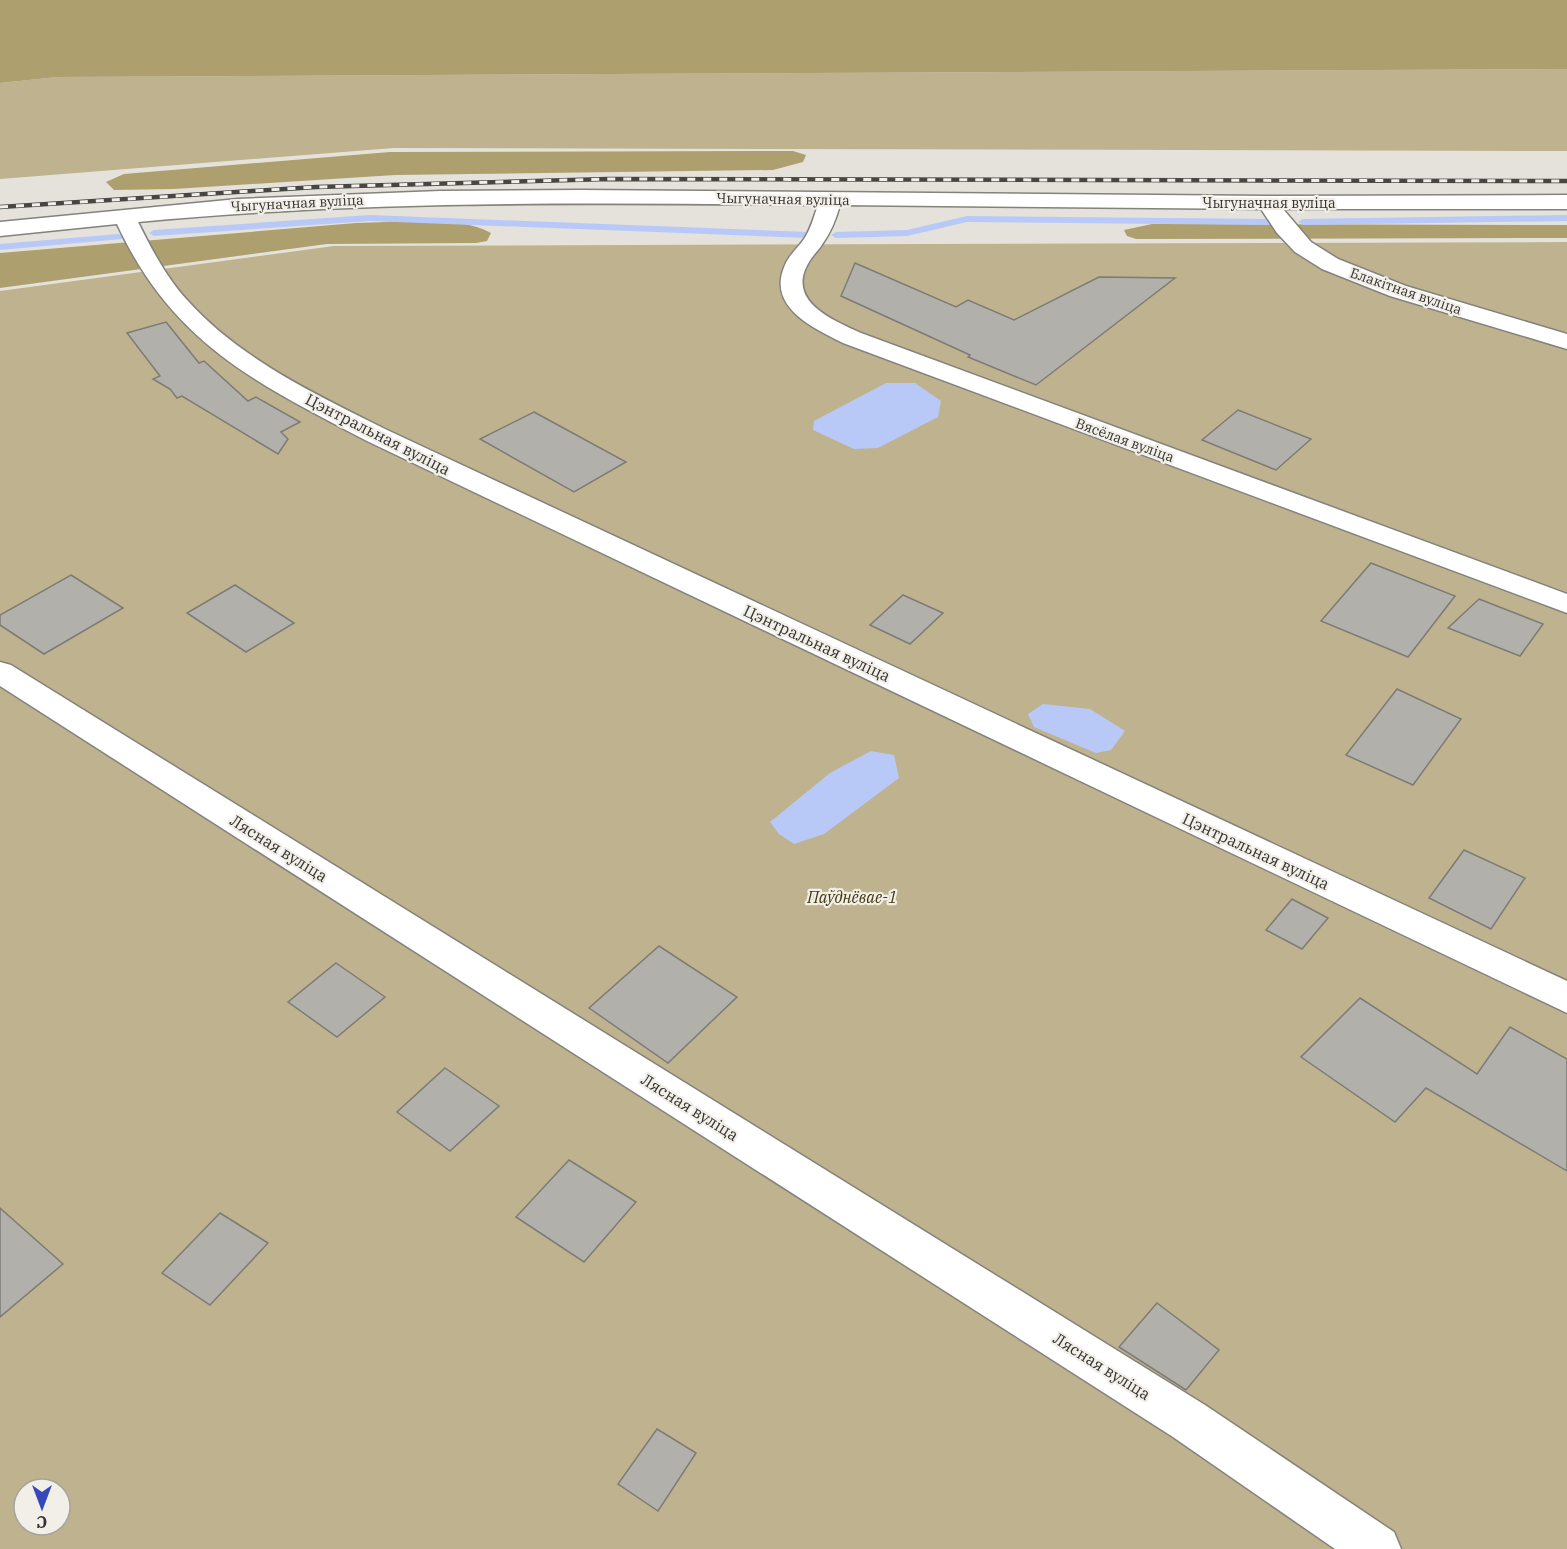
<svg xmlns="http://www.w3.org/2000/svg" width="1567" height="1549" viewBox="0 0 1567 1549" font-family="'IBM Plex Serif',serif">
	<rect width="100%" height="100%" fill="#e4e2db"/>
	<path fill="#beb38e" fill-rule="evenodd" d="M1567,69v82l-1173,-3 -394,31v-96l57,-6z
		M1567,242v1307h-1567v-1258l334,-45zM24,1489h36v36h-36z"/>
	<path fill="#ae9f6e" d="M0,0h1567v69l-1510,8 -57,6z
		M793,151l13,4 -3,7 -30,8 -378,5 -221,14 -60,1 -8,-8 18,-8 266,-22z
		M356,223c40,0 99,-9 135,10l-4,8 -11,2 -149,1 -327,44v-35z
		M1152,224l415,1v13l-431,1 -9,-3 -3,-6z"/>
	<path fill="#b8c9f8" d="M886,383h29l26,18 -3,16 -60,31 -24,1 -41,-19 1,-9z
		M1043,704l47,5 35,22 -14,19 -15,3 -62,-26 -6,-13z
		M871,751l23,4 5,23 -75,56 -30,10 -15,-10 -9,-12 60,-49z"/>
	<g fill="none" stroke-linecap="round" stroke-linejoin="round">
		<path fill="#b8c9f8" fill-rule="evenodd" d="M370,215l438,17 5,3 -5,3 -438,-17 -216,15 -5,-3 5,-3z
			M1567,215v6l-264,4 -5,-3 5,-3z
			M967,216l303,3 5,3 -5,3 -303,-3 -60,14 -71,2 -5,-3 5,-3 71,-2z
			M118,234l4,1v4l-122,11v-6z"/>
	</g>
	<path fill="#b2b0aa" stroke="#7d7b75" stroke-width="1.5" d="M855,263l101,44 12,-7 46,20 85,-43 76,1 -139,107 -68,-28 2,-2 -129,-59z
		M166,322l33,41 5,-2 44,40 8,-4 44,25 -19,10 7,7 -10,15 -96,-58 -5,2 -7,-9 -17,-10 7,-3 -33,-43z
		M1238,410l73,29 -35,31 -74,-30z
		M534,412l92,50 -52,30 -94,-53z
		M1371,563l84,33 -47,61 -87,-36z
		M71,575l52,33 -79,46 -44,-29v-10z
		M235,585l59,38 -48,29 -59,-39z
		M903,595l40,18 -33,31 -40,-19z
		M1479,599l64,25 -23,32 -72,-28z
		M1397,689l64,30 -48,66 -67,-30z
		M1464,850l61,28 -34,51 -62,-31z
		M1292,899l36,19 -26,31 -36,-19z
		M659,946l78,51 -69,66 -79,-55z
		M336,963l49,34 -48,40 -49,-35z
		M1360,998l117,76 33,-47 57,32v112l-141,-83 -31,34 -94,-65z
		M445,1068l54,38 -49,45 -53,-39z
		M569,1160l67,42 -52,60 -68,-45z
		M0,1208l63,56 -63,53z
		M220,1213l48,30 -58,62 -48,-32z
		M1157,1303l62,47 -33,40 -67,-43z
		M657,1429l39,24 -38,58 -40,-27z"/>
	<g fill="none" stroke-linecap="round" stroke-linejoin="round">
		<defs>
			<path id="minor" d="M581,190l687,6 299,-1v14h-284l28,33 27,17 68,27 161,48v15l-177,-53 -68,-27 -27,-17 -18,-19 -16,-24 -421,-4c-4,14 -9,27 -17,38 -4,7 -10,12 -14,19 -24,39 24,58 52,71l706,261v19l-724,-270c-30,-15 -77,-36 -58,-78 4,-10 13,-17 19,-26 7,-10 10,-23 14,-34 -227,-2 -453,-5 -680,17 14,28 28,55 49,78 53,59 128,94 198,129l1182,552v32l-1200,-572c-112,-59 -194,-97 -250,-217l-117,12v-14l238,-23 202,-8z
				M0,662l11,3 1194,740 189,127 7,17h-66l-162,-112 -1173,-751z"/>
		</defs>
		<use href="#minor" stroke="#84827c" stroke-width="3"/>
		<use href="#minor" fill="#fff" fill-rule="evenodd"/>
		<defs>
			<path id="rail" d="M0,207l316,-20 292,-8 959,2"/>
		</defs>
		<use href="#rail" stroke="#474644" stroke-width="4.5"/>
		<use href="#rail" stroke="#f1efe8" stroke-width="3" stroke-dasharray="8" stroke-linecap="butt"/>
	</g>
	<g text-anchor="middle" stroke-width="4.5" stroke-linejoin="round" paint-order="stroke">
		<g font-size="14" fill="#343331" stroke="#f1efe8">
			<text transform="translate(783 199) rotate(1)" y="5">Чыгуначная вуліца</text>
			<text transform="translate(297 203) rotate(-3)" y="5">Чыгуначная вуліца</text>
			<text x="1269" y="208">Чыгуначная вуліца</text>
			<text transform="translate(1406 291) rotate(19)" y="5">Блакітная вуліца</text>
			<text transform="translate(1125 440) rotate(20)" y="5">Вясёлая вуліца</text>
		</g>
		<g font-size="16" fill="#343331" stroke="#f1efe8">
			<text transform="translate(378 434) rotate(27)" y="6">Цэнтральная вуліца</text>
			<text transform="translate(817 643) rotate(25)" y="6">Цэнтральная вуліца</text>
			<text transform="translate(279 848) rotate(32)" y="6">Лясная вуліца</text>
			<text transform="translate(1256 851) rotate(25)" y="6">Цэнтральная вуліца</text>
			<text transform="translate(690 1107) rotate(32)" y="6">Лясная вуліца</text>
			<text transform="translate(1102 1366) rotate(32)" y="6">Лясная вуліца</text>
		</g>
		<g font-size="16" font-style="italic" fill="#42370d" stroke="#f1efe8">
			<text x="852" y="903">Паўднёвае-1</text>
		</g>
	</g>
	<g transform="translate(42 1507) rotate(180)"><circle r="28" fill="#f1efe8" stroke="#a5a49f" stroke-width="1.5"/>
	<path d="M0-4.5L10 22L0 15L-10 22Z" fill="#3549bb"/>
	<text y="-9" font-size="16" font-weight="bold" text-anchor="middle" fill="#343331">С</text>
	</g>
</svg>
